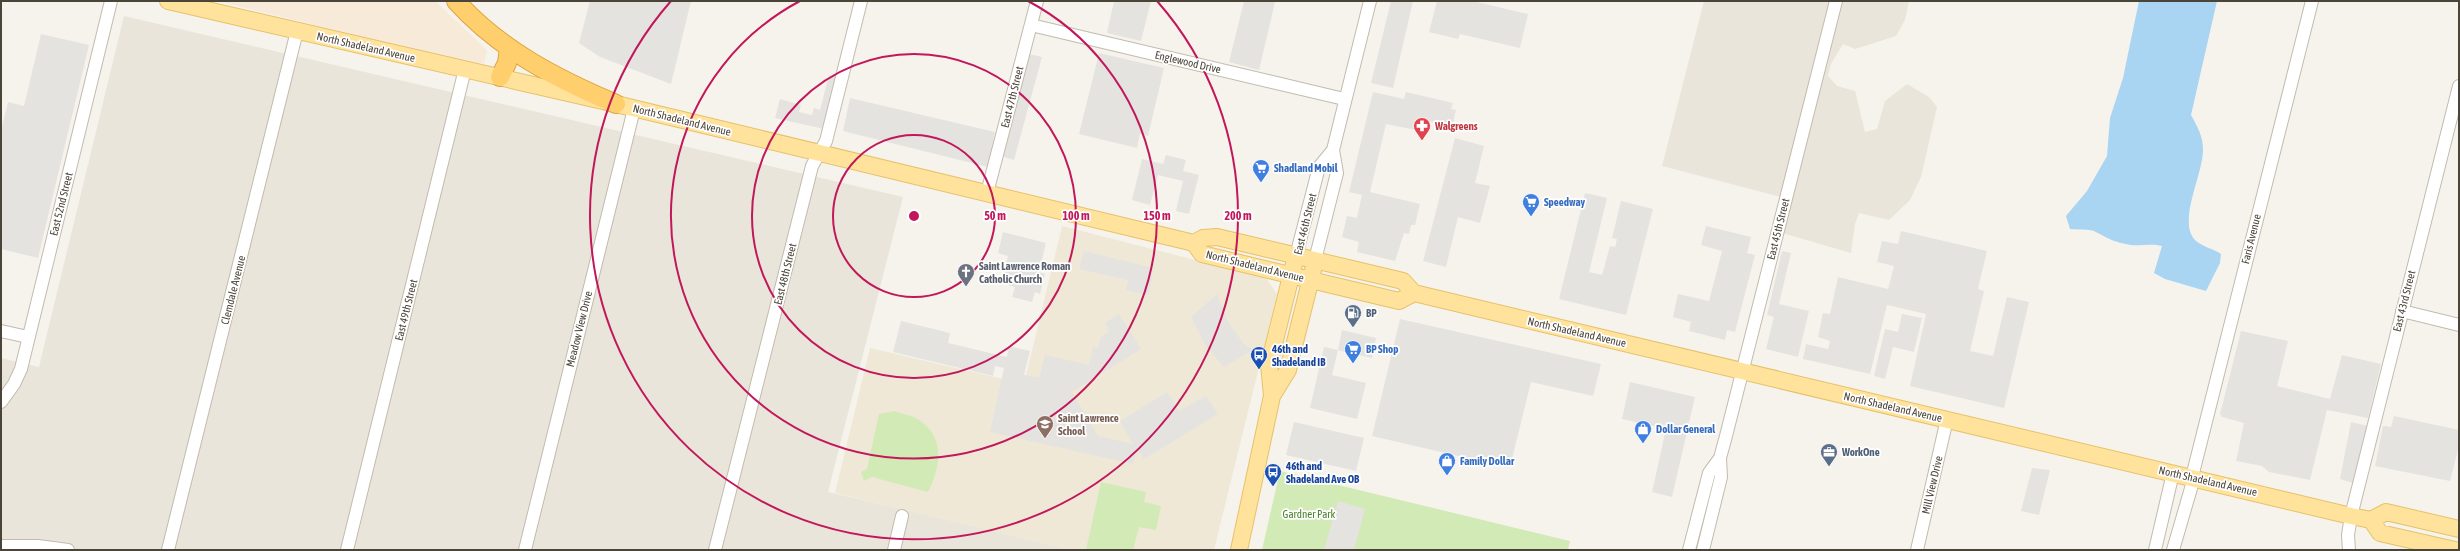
<svg xmlns="http://www.w3.org/2000/svg" width="2460" height="551" viewBox="0 0 2460 551" font-family="'Asap Condensed',sans-serif">
	<rect width="100%" height="100%" fill="#f6f3ec"/>
	<path fill="#eae5da" d="M1704,1h205l-4,19 -9,16 -41,13 -12,-5 -12,20 -3,12 9,10 18,5 10,41 12,-3 8,-28 22,-17 22,13 8,10 -16,70 -11,23 -21,20 -30,-7 -4,11 -4,29 -79,-23 9,-33 -119,-31z
		M124,16l779,181 -75,295 251,58h-1078v-192l38,9z"/>
	<path fill="#f7ead8" d="M217,1h218l52,49 -3,14 -31,-5z"/>
	<path fill="#efe8d6" d="M1062,226l204,52 11,16 -63,256h-145l-234,-57 35,-145 154,36z"/>
	<path fill="#d2eab5" d="M895,411c6,3 15,4 21,7 30,17 25,48 12,74l-56,-15 -8,4 -3,-9 6,-3 12,-55z
		M1280,471l290,70 -2,9h-306z
		M1101,482l45,10 -2,10 17,4 -5,24 -17,-3 -6,23h-47z"/>
	<path fill="#e5e3e0" d="M590,1h101l-20,83 -71,-27 -21,-14z
		M1114,1h37l-10,40 -34,-8z
		M1244,1l31,1 -16,68 -30,-8z
		M1391,1h22l-20,87 -22,-5z
		M1437,1h35l56,13 -8,34 -60,-14 -2,5 -29,-7z
		M41,34l48,11 -51,213 -37,-9v-118l7,-29 16,4z
		M1020,52l22,5 -28,103 -23,-7 -3,14 -145,-36 7,-33 145,34 -3,15z
		M1099,53l65,15 -16,68 -8,-2 -3,14 -58,-14z
		M829,75l8,2 -13,52 -49,-11 5,-19 21,6 -2,7 13,3 2,-7 6,2z
		M1373,92l31,7 2,-7 47,11 -2,6 5,1 -4,17 -33,-8 -3,11 -30,-6 -16,68 50,12 -5,21h-4l-2,9 -5,-1 -9,28 -38,-9 2,-10 -17,-5 5,-21 10,2 5,-23 -13,-3z
		M1455,138l29,8 -9,37 15,3 -10,37 -22,-6 -12,50 -23,-6z
		M1166,155l20,5 -3,11 16,4 -10,39 -13,-3 7,-30 -25,-6 -8,30 -18,-5 10,-41 21,5z
		M1585,193l22,5 -18,74 13,3 8,-29 5,1 2,-8 -5,-1 9,-37 32,8 -27,106 -67,-16z
		M1706,226l45,11 -4,16 8,2 -20,77 -8,-2 -2,10 -36,-9 2,-9 -18,-5 5,-23 31,7 13,-50 -21,-6z
		M1901,231l86,20 -9,38 6,2 -14,60 23,5 14,-59 22,5 -25,106 -94,-22 16,-72 -39,-9 -17,69 -67,-15 3,-15 22,5 2,-8 -12,-4 5,-24 7,1 8,-37 50,12 6,-23 -17,-4 5,-21 16,3z
		M1003,232l43,11 -7,29 6,2 -5,20 -5,-2 -3,10 -20,-5 3,-10 -14,-4 7,-27 -10,-3z
		M1084,251l65,16 -1,6 5,1 -5,21 -22,-5 2,-10 -49,-11z
		M1782,251l9,2 -12,51 30,7 -11,46 -32,-8 8,-32 -7,-2z
		M1217,294l11,28 15,21 9,7 -28,17 -19,-22 -14,-28z
		M1119,314l22,35 -69,43 26,44 35,8 -13,-23 47,-29 12,19 27,-15 12,18 -74,45 -5,-8 -3,2 -3,11 -143,-32 14,-64 -9,-2 -2,10 -100,-24 8,-31 49,12 -2,10 59,14 2,-11 21,5 -6,24 15,3 6,-23 44,10 4,-18 5,1 3,-11 8,-6 -4,-8z
		M1902,314l20,4 -8,34 -21,-5 -8,32 -11,-3 11,-47 13,3z
		M1400,319l201,45 -8,32 -62,-14 -20,81 -5,4 -134,-31z
		M1342,330l34,8 -4,20 -34,-8 -6,25 34,8 -9,36 -47,-11 14,-61 14,3z
		M2241,331l47,10 -11,45 53,13 12,-44 39,9 -13,54 -41,-8 -17,70 -41,-8 -7,-6 -26,-5 8,-38 -22,-6 -2,-3z
		M1630,382l65,15 -23,100 -20,-5 14,-63 -44,-10z
		M2394,416l65,14v16l-9,35 -75,-15 8,-40 8,1z
		M1294,422l70,16 -8,33 -70,-16z
		M2351,422l17,4 -15,57 -13,-4z
		M2032,468l18,2 -11,45 -18,-4z
		M1338,501l27,8 -11,41h-30z"/>
	<path fill="#a9d4f2" d="M2139,1h78l-26,114c6,11 12,21 12,34 1,23 -27,75 -7,92 7,6 18,8 25,13l-1,9 -14,28 -41,-12 -11,-6 8,-27c-11,-3 -20,0 -31,-1 -18,-3 -21,-6 -37,-14 -4,-2 -17,-1 -24,-2l-4,-13 21,-25 20,-35 3,-38 13,-40z"/>
	<g fill="none" stroke-linecap="round" stroke-linejoin="round">
		<defs>
			<path id="minor" d="M1031,25l313,74
				M987,193l50,-192
				M1296,256l23,-89 14,-17
				M1315,260l22,-87 -4,-23 37,-149
				M2402,311l57,14
				M1,331l27,6
				M1,402l13,-18 7,-15 90,-368
				M2192,477l120,-476
				M1,546h37l30,4
				M168,550l129,-519
				M347,550l118,-481
				M525,550l109,-441
				M715,550l97,-384 14,-25 35,-140
				M894,550l8,-34
				M1689,550l20,-77 11,-15
				M1703,550l18,-73 -1,-19 6,-22 110,-435
				M1917,550l30,-131
				M2155,550l18,-77
				M2173,550l21,-72
				M2349,550l-1,-15 3,-19 108,-430"/>
			<path id="major" d="M168,1l448,103 578,139 8,11 197,47 15,-8 937,223 20,4 15,-8 73,17
				M1194,243l9,-5 14,-1 186,44 11,12
				M1272,396l16,-26 25,-100
				M2371,520l9,13 75,17
				M1239,550l33,-154 -3,-32 27,-108"/>
			<path id="highway" d="M456,1c44,49 101,78 160,103
				M500,77l7,-14 2,-15"/>
		</defs>
		<use href="#minor" stroke="#c2bbae" stroke-width="14"/>
		<use href="#major" stroke="#e6c16a" stroke-width="18"/>
		<use href="#highway" stroke="#e0a43c" stroke-width="20"/>
		<use href="#minor" stroke="#fff" stroke-width="12"/>
		<use href="#major" stroke="#ffe39c" stroke-width="16"/>
		<use href="#highway" stroke="#ffcf6e" stroke-width="18"/>
	</g>
	<g fill="none" stroke="#c2185b" stroke-width="2">
		<circle cx="914" cy="216" r="81"/>
		<circle cx="914" cy="216" r="162"/>
		<path d="M1028 1A243 243 0 1 1 800 1"/>
		<path d="M1157 1A324 324 0 1 1 671 1"/>
	</g>
	<defs>
		<symbol id="pharmacy-pin" viewBox="-11 -11 22 30"><path d="M0 17L-7.5 6A9.5 9.5 0 1 1 7.5 6Z" fill="#e0444e" stroke="#fff"/><path d="M-2-6h4v4h4v4h-4v4h-4v-4h-4v-4h4Z" fill="#fff"/></symbol>
		<symbol id="supermarket-pin" viewBox="-11 -11 22 30"><path d="M0 17L-7.5 6A9.5 9.5 0 1 1 7.5 6Z" fill="#3f7fe0" stroke="#fff"/><path d="M-6-5.5h2.5l.6 2H6L4.5 2H-2.5L-4.4-4H-6ZM-1.5 3.2a1.3 1.3 0 1 0 .1 0ZM3 3.2a1.3 1.3 0 1 0 .1 0Z" fill="#fff"/></symbol>
		<symbol id="church-pin" viewBox="-11 -11 22 30"><path d="M0 17L-7.5 6A9.5 9.5 0 1 1 7.5 6Z" fill="#6b7280" stroke="#fff"/><path d="M-1.2-6h2.4v3.5h3.3v2.4h-3.3V6h-2.4V-.1h-3.3v-2.4h3.3Z" fill="#fff"/></symbol>
		<symbol id="fuel-pin" viewBox="-11 -11 22 30"><path d="M0 17L-7.5 6A9.5 9.5 0 1 1 7.5 6Z" fill="#5c6f8a" stroke="#fff"/><path d="M-5.5-6h7V0h2V4h1.3V-2.5L3-4.5l.8-.8L6-3V5H2.5V1h-1V6h-7ZM-4.2-4.7v3.2H.2V-4.7Z" fill="#fff"/></symbol>
		<symbol id="bus-pin" viewBox="-11 -11 22 30"><path d="M0 17L-7.5 6A9.5 9.5 0 1 1 7.5 6Z" fill="#1a4fb4" stroke="#fff"/><path d="M-5-6H5V4H4V6H2V4H-2V6H-4V4H-5ZM-3.5-4V0h7V-4ZM-3.5 1.2v1.5H-2V1.2ZM2 1.2v1.5H3.5V1.2Z" fill="#fff"/></symbol>
		<symbol id="school-pin" viewBox="-11 -11 22 30"><path d="M0 17L-7.5 6A9.5 9.5 0 1 1 7.5 6Z" fill="#8d6e63" stroke="#fff"/><path d="M0-5L7-2L0 1L-7-2ZM-4 1L0 2.5L4 1V4Q0 6-4 4Z" fill="#fff"/></symbol>
		<symbol id="shop-pin" viewBox="-11 -11 22 30"><path d="M0 17L-7.5 6A9.5 9.5 0 1 1 7.5 6Z" fill="#3f7fe0" stroke="#fff"/><path d="M-5-2.5h2.3a2.7 3.5 0 0 1 5.4 0H5L5.5 6h-11ZM-1.5-2.5h3a1.5 2.3 0 0 0-3 0Z" fill="#fff"/></symbol>
		<symbol id="office-pin" viewBox="-11 -11 22 30"><path d="M0 17L-7.5 6A9.5 9.5 0 1 1 7.5 6Z" fill="#5c6f8a" stroke="#fff"/><path d="M-6-3h4V-5.5h4V-3h4V5H-6ZM-1-4.5V-3h2v-1.5ZM-6 0V1H6V0Z" fill="#fff"/></symbol>
	</defs>
	<g fill-rule="evenodd">
		<use href="#pharmacy-pin" x="1412" y="116" width="20" height="27"/>
		<use href="#supermarket-pin" x="1251" y="158" width="20" height="27"/>
		<use href="#supermarket-pin" x="1521" y="192" width="20" height="27"/>
		<use href="#church-pin" x="956" y="262" width="20" height="27"/>
		<use href="#fuel-pin" x="1343" y="303" width="20" height="27"/>
		<use href="#supermarket-pin" x="1343" y="339" width="20" height="27"/>
		<use href="#bus-pin" x="1249" y="345" width="20" height="27"/>
		<use href="#school-pin" x="1035" y="414" width="20" height="27"/>
		<use href="#shop-pin" x="1633" y="419" width="20" height="27"/>
		<use href="#office-pin" x="1819" y="442" width="20" height="27"/>
		<use href="#shop-pin" x="1437" y="451" width="20" height="27"/>
		<use href="#bus-pin" x="1263" y="462" width="20" height="27"/>
	</g>
	<g text-anchor="middle" stroke-width="3.5" stroke-linejoin="round" paint-order="stroke">
		<g font-size="11" fill="#4b4439" stroke="#fff">
			<text transform="translate(366 47) rotate(13)" y="4">North Shadeland Avenue</text>
			<text transform="translate(1188 62) rotate(13)" y="4">Englewood Drive</text>
			<text transform="translate(1012 97) rotate(-76)" y="4">East 47th Street</text>
			<text transform="translate(682 120) rotate(14)" y="4">North Shadeland Avenue</text>
			<text transform="translate(61 204) rotate(-76)" y="4">East 52nd Street</text>
			<text transform="translate(1305 224) rotate(-76)" y="4">East 46th Street</text>
			<text transform="translate(1778 229) rotate(-76)" y="4">East 45th Street</text>
			<text transform="translate(2251 239) rotate(-76)" y="4">Faris Avenue</text>
			<text transform="translate(1255 266) rotate(14)" y="4">North Shadeland Avenue</text>
			<text transform="translate(785 274) rotate(-76)" y="4">East 48th Street</text>
			<text transform="translate(233 290) rotate(-76)" y="4">Clemdale Avenue</text>
			<text transform="translate(2404 301) rotate(-76)" y="4">East 43rd Street</text>
			<text transform="translate(406 310) rotate(-76)" y="4">East 49th Street</text>
			<text transform="translate(579 329) rotate(-76)" y="4">Meadow View Drive</text>
			<text transform="translate(1577 332) rotate(13)" y="4">North Shadeland Avenue</text>
			<text transform="translate(1893 407) rotate(13)" y="4">North Shadeland Avenue</text>
			<text transform="translate(2208 481) rotate(13)" y="4">North Shadeland Avenue</text>
			<text transform="translate(1932 485) rotate(-77)" y="4">Mill View Drive</text>
		</g>
		<g font-size="11" font-weight="bold" fill="#be3a42" stroke="#fff" text-anchor="start">
			<text x="1435" y="130">Walgreens</text>
		</g>
		<g font-size="11" font-weight="bold" fill="#366cbe" stroke="#fff" text-anchor="start">
			<text x="1274" y="172">Shadland Mobil</text>
			<text x="1544" y="206">Speedway</text>
			<text x="1366" y="353">BP Shop</text>
			<text x="1656" y="433">Dollar General</text>
			<text x="1460" y="465">Family Dollar</text>
		</g>
		<g font-size="11" font-weight="bold" fill="#5b616d" stroke="#fff" text-anchor="start">
			<text x="979" y="270">Saint Lawrence Roman<tspan x="979" dy="13">Catholic Church</tspan></text>
		</g>
		<g font-size="11" font-weight="bold" fill="#4e5e75" stroke="#fff" text-anchor="start">
			<text x="1366" y="317">BP</text>
			<text x="1842" y="456">WorkOne</text>
		</g>
		<g font-size="11" font-weight="bold" fill="#164399" stroke="#fff" text-anchor="start">
			<text x="1272" y="353">46th and<tspan x="1272" dy="13">Shadeland IB</tspan></text>
			<text x="1286" y="470">46th and<tspan x="1286" dy="13">Shadeland Ave OB</tspan></text>
		</g>
		<g font-size="11" font-weight="bold" fill="#785e54" stroke="#fff" text-anchor="start">
			<text x="1058" y="422">Saint Lawrence<tspan x="1058" dy="13">School</tspan></text>
		</g>
		<g font-size="11" fill="#4a7f2a" stroke="#fff">
			<text x="1309" y="518">Gardner Park</text>
		</g>
	</g>
	<circle cx="914" cy="216" r="6" fill="#c2185b" stroke="#fff" stroke-width="2"/>
	<g font-size="12" text-anchor="middle" font-weight="bold" fill="#c2185b" stroke="#fff" stroke-width="3.5" stroke-linejoin="round" paint-order="stroke">
		<text x="995" y="220">50 m</text>
		<text x="1076" y="220">100 m</text>
		<text x="1157" y="220">150 m</text>
		<text x="1238" y="220">200 m</text>
	</g>
	<rect width="2460" height="551" fill="none" stroke="#4b4439" stroke-width="4"/>
</svg>
